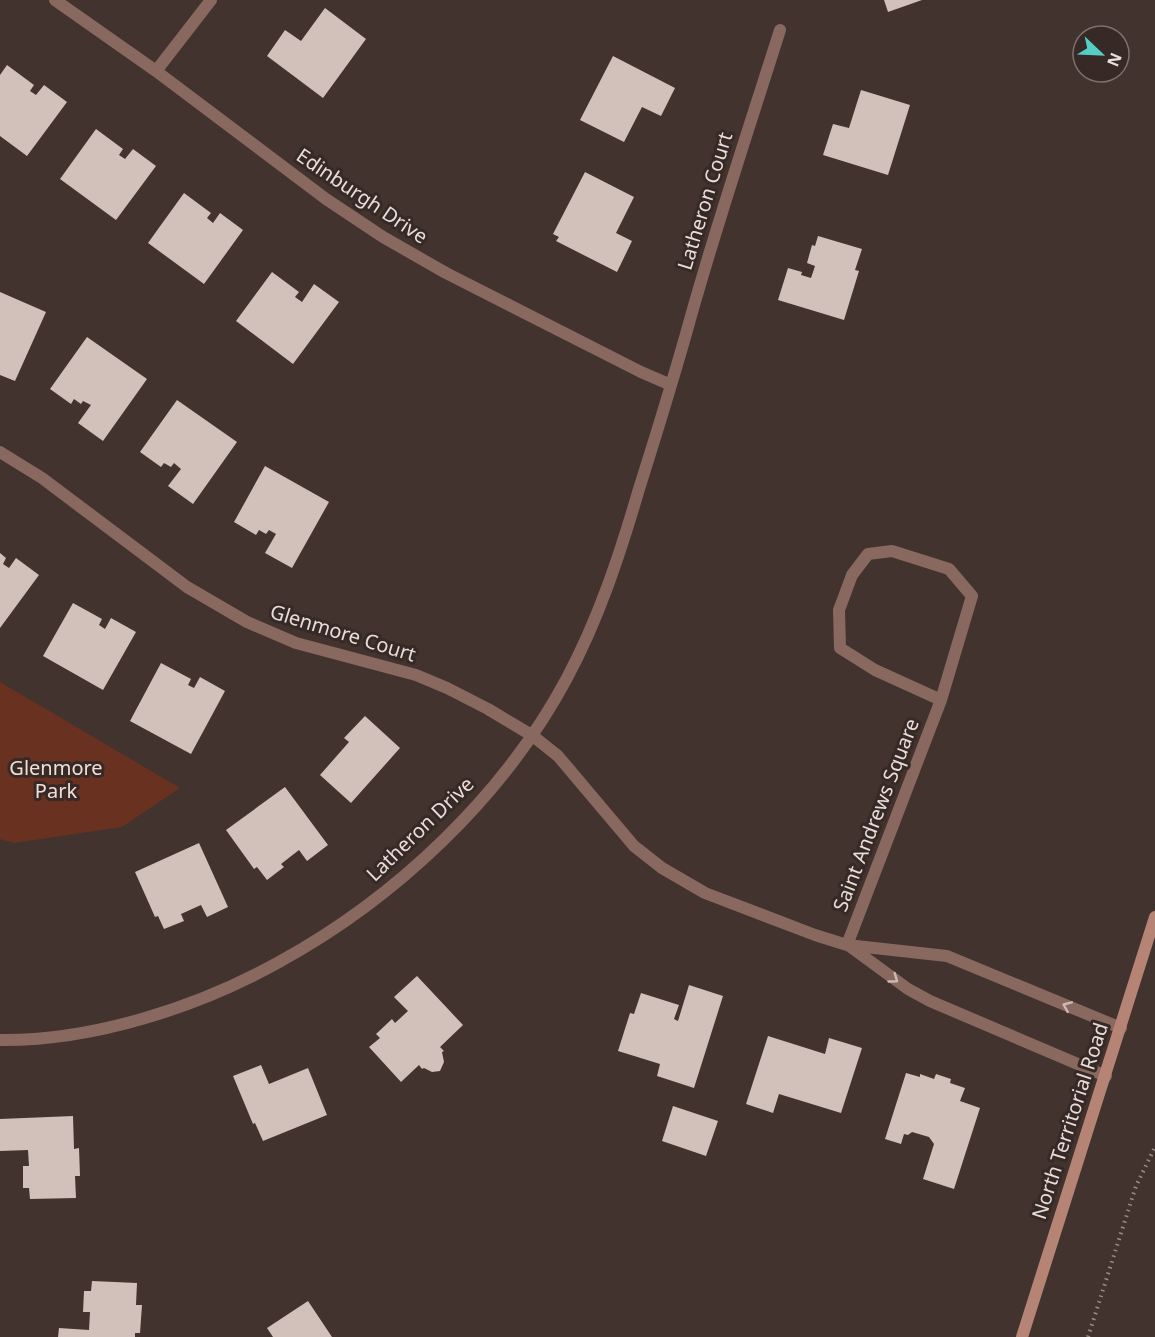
<svg xmlns="http://www.w3.org/2000/svg" width="1155" height="1337" viewBox="0 0 1155 1337" font-family="'Noto Sans',sans-serif">
	<rect width="100%" height="100%" fill="#42332f"/>
	<path fill="#69311f" d="M0,682l180,106 -58,39 -108,16 -14,-4z"/>
	<path fill="#d2c0ba" d="M884,0h38l-34,12z
		M325,8l41,31 -43,59 -56,-42 18,-26 16,11z
		M613,56l62,32 -14,28 -19,-9 -18,35 -44,-22z
		M7,65l27,20 -4,6 6,4 8,-10 23,17 -40,54 -27,-20v-61z
		M861,90l49,15 -22,70 -65,-20 10,-31 16,4z
		M96,129l27,20 -4,6 6,4 8,-10 23,17 -40,54 -56,-41z
		M585,172l49,25 -18,36 16,8 -15,31 -61,-31 3,-4 -6,-3z
		M184,193l27,20 -4,5 6,5 7,-10 23,17 -39,54 -56,-41z
		M818,236l44,13 -7,21 4,1 -15,49 -66,-20 10,-32 14,4 -1,3 10,3 4,-12 -8,-3 5,-18 3,1z
		M272,272l27,20 -4,5 7,5 12,-18 25,18 -46,62 -57,-43z
		M0,292l46,20 -31,69 -15,-6z
		M87,337l60,42 -44,62 -25,-18 13,-18 -8,-4 -2,3 -7,-5 -3,5 -21,-15z
		M177,400l60,42 -44,62 -25,-18 13,-17 -7,-6 -3,4 -7,-4 -3,4 -21,-15z
		M265,466l64,36 -37,66 -27,-15 11,-19 -7,-4 -3,4 -7,-4 -3,5 -22,-13z
		M0,553l6,5 -3,6 6,4 7,-10 23,17 -39,53z
		M73,603l29,16 -3,6 6,4 6,-11 25,14 -33,58 -60,-34z
		M161,663l30,16 -3,6 6,3 6,-11 25,14 -34,63 -61,-33z
		M365,716l35,32 -49,55 -31,-28 29,-33 -5,-4z
		M285,787l43,58 -21,16 -8,-11 -18,14 3,3 -17,13 -10,-13 -3,2 -28,-39z
		M199,843l29,64 -21,10 -6,-12 -20,9 3,7 -20,8 -6,-13 -3,1 -20,-45z
		M417,976l46,49 -23,22 4,4 -2,1 2,10 -4,9 -8,1 -8,-4 -2,1 -3,-4 -18,17 -32,-35 11,-9 -4,-4 16,-15 3,4 13,-12 -14,-14z
		M689,985l34,11 -29,92 -37,-12 3,-12 -42,-13 12,-38 4,1 7,-21 38,12 -5,14 4,2z
		M768,1036l57,18 4,-16 33,10 -21,65 -62,-19 -6,19 -27,-9z
		M261,1065l8,19 39,-16 19,47 -64,26 -8,-18 -2,1 -20,-48z
		M906,1073l14,4v-3l14,5 2,-5 15,5 -1,4 15,5 -5,13 20,7 -26,81 -31,-10 11,-35 -5,-7 -17,-5 -4,3 -4,-1 -3,10 -16,-5z
		M673,1106l45,15 -12,35 -44,-15z
		M73,1116l1,33 5,-1 1,28h-5l1,22 -46,1 -1,-11h-6v-22h6l-1,-16 -28,1v-32z
		M92,1281l45,2 -1,22h6l-2,28h-5v4h-77l1,-9 30,2 1,-18h-7l1,-21h7z
		M308,1301l24,36h-59l-6,-9z"/>
	<g fill="none" stroke-linecap="round" stroke-linejoin="round">
		<path stroke="#988b88" stroke-width="4" stroke-dasharray="1.5 4.5" stroke-linecap="butt" d="M1088,1337l48,-151 19,-39"/>
		<path stroke="#89695f" stroke-width="12" d="M55,0l101,71 170,128 57,38 63,36 195,99 30,13
			M156,71l55,-71
			M0,452l42,26 145,109 60,35 49,21 120,32 31,13 41,21 45,27 25,20 76,90 28,22 43,25 110,42 32,10 100,11 174,72
			M847,945l94,-245 31,-104 -23,-27 -57,-18 -24,3 -16,21 -13,35 1,38 35,22 66,30
			M848,945l60,44 22,12 176,75
			M0,1040c94,1 198,-33 279,-78 117,-64 225,-166 288,-284 32,-60 53,-124 72,-189 18,-57 36,-115 52,-173 27,-96 59,-191 89,-286"/>
		<path stroke="#b68475" stroke-width="12" d="M1022,1337l133,-420"/>
	</g>
	<defs><path id="oneway-chevron" d="M-2-3.5L2.5 0L-2 3.5" fill="none" stroke-width="1.6" stroke-linecap="round" stroke-linejoin="round" transform="scale(1.5)"/></defs>
	<g stroke="#cbbab5">
		<use href="#oneway-chevron" transform="translate(894 979) rotate(36)"/>
		<use href="#oneway-chevron" transform="translate(1067 1006) rotate(-157)"/>
	</g>
	<g text-anchor="middle" stroke-width="6" stroke-linejoin="round" paint-order="stroke">
		<g font-size="20" fill="#e7ddda" stroke="#372925">
			<text transform="translate(362 196) rotate(34)" y="7">Edinburgh Drive</text>
			<text transform="translate(705 201) rotate(-73)" y="7">Latheron Court</text>
			<text transform="translate(343 633) rotate(17)" y="7">Glenmore Court</text>
			<text transform="translate(876 815) rotate(-69)" y="7">Saint Andrews Square</text>
			<text transform="translate(420 829) rotate(-44)" y="7">Latheron Drive</text>
			<text transform="translate(1070 1121) rotate(-72)" y="7">North Territorial Road</text>
		</g>
		<g font-size="20" fill="#f3ded7" stroke="#372925">
			<text x="56" y="775">Glenmore<tspan x="56" dy="23">Park</tspan></text>
		</g>
	</g>
	<g transform="translate(1101 54) rotate(113)"><circle r="28" fill="#372925" stroke="#7d716d" stroke-width="1.5"/>
	<path d="M0-4.5L10 22L0 15L-10 22Z" fill="#55cec5"/>
	<text y="-9" font-size="16" font-weight="bold" text-anchor="middle" fill="#e7ddda">N</text>
	</g>
</svg>
